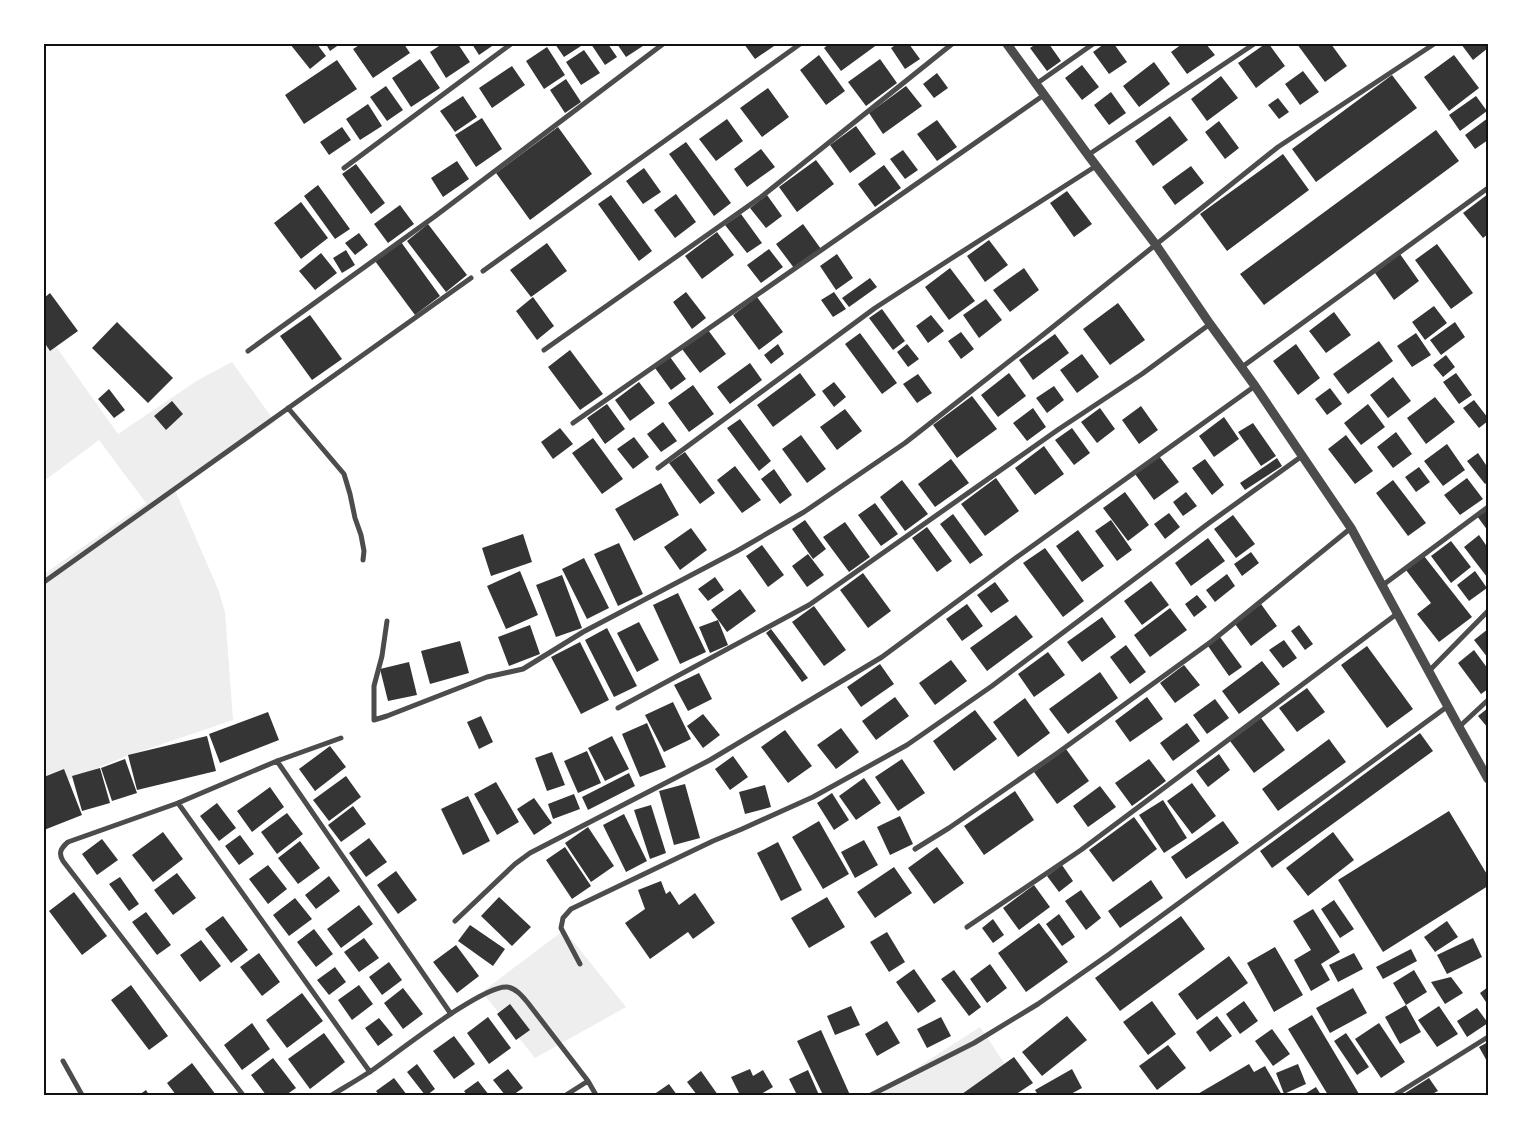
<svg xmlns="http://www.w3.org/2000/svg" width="1532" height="1139" viewBox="0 0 1532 1139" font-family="'IBM Plex Sans',sans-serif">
	<rect width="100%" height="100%" fill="#fff"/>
	<path fill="#eee" d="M52,341l66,93 80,-54 34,-18 43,60 -100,68 43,99 7,23 8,108 -109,37 -80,33v-216l102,-71 -47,-63 -55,41v-134z
		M564,930l62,77 -91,51 -53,-66z
		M980,1027l39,58 -14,10h-136l38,-21z"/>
	<path fill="#353535" d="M290,44h27l9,12 -16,13z
		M326,44h14l-10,7z
		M361,44h43l6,9 -37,25 -20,-29z
		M442,44h16l12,18 -24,16 -16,-26z
		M472,44h23l-16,11z
		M555,44h24l2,2 -17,11z
		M591,44h17l9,13 -12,8z
		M617,44h29l-20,13z
		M744,44h33l-22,15z
		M829,44h49l-37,27 -17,-23z
		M897,44h12l11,15 -15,10 -14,-21z
		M1036,44h13l12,17 -14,10 -17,-23z
		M1104,44h10l13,18 -18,12 -16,-22z
		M1182,44h24l9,11 -28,19 -16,-22z
		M1265,44h4l16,22 -29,22 -18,-25z
		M1297,44h34l16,22 -22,16z
		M1461,44h27v4l-15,12z
		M547,47l18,28 -21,14 -18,-28z
		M584,50l16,23 -19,12 -15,-23z
		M819,55l26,36 -19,14 -26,-35z
		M1454,55l25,33 -30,23 -25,-34z
		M420,59l20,29 -29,19 -19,-29z
		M880,59l17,24 -31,23 -18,-24z
		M337,60l20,29 -53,35 -19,-29z
		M1154,62l16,22 -31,23 -16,-21z
		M1082,65l17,22 -17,13 -17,-22z
		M512,66l13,19 -33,23 -13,-20z
		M1303,71l16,21 -19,13 -15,-21z
		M937,73l11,15 -14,10 -11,-14z
		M1392,75l25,33 -101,74 -24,-33z
		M1221,76l17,22 -31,23 -16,-22z
		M566,79l15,23 -16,11 -15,-23z
		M386,86l17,24 -16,11 -17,-24z
		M906,86l16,20 -39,28 -14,-21z
		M768,88l21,29 -27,20 -22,-29z
		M1111,92l15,21 -17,12 -15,-20z
		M463,96l14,21 -22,15 -15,-21z
		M1476,96l11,15 -27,20 -11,-16z
		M1278,98l11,14 -10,7 -11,-14z
		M368,104l14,22 -22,14 -14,-21z
		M1170,116l18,24 -35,26 -18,-25z
		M482,118l20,31 -26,18 -21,-32z
		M1488,118v22l-13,9 -10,-14z
		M727,119l16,22 -27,20 -17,-22z
		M937,120l20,27 -20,14 -20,-27z
		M1219,121l20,27 -14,11 -20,-27z
		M856,126l20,28 -26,19 -20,-28z
		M342,127l9,13 -22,15 -9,-13z
		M558,127l34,47 -62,46 -34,-47z
		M1436,130l23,31 -195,144 -24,-31z
		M686,142l45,61 -17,13 -45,-62z
		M761,149l14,18 -28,20 -13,-18z
		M903,150l15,20 -13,9 -15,-20z
		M1283,154l26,36 -82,61 -27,-37z
		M816,160l18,24 -37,28 -18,-25z
		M457,161l12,18 -26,18 -12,-19z
		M356,164l29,39 -14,11 -29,-40z
		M884,165l17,23 -26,19 -17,-23z
		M1191,166l13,17 -29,22 -13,-18z
		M644,168l17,24 -18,12 -17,-23z
		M318,185l32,44 -15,10 -31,-43z
		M1067,191l25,33 -18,13 -24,-34z
		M676,194l20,28 -21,16 -21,-28z
		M1488,194v40l-5,4 -20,-25z
		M611,195l41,56 -13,10 -41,-57z
		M767,195l15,21 -16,12 -16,-20z
		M301,202l27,36 -27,21 -27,-36z
		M400,205l14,19 -26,19 -14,-19z
		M741,214l21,29 -15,10 -22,-28z
		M428,224l39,51 -21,17 -39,-51z
		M803,224l18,25 -27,19 -18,-24z
		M717,232l17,23 -32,24 -17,-23z
		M359,233l9,12 -13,10 -10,-12z
		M989,240l19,25 -23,17 -18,-26z
		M401,242l39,54 -25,19 -40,-54z
		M547,243l20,28 -36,26 -21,-27z
		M1437,244l36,49 -22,16 -36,-49z
		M769,249l14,18 -22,16 -14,-18z
		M346,250l9,15 -13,8 -9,-15z
		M321,253l16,20 -22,17 -16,-19z
		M837,254l16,24 -17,12 -16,-24z
		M1400,254l19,27 -25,19 -19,-27z
		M950,268l25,33 -26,19 -24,-33z
		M1024,268l15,22 -29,22 -17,-22z
		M870,278l7,9 -28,20 -7,-9z
		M686,292l20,26 -14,11 -19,-27z
		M834,292l12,17 -13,8 -12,-17z
		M50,293l28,38 -28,20 -6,-9v-44z
		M533,297l21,29 -17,14 -21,-29z
		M757,297l26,35 -24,18 -26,-35z
		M986,299l16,21 -23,18 -16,-23z
		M1118,303l27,37 -35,25 -27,-36z
		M1434,306l13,17 -22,17 -13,-18z
		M882,309l23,32 -12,9 -24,-32z
		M1334,312l17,23 -25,18 -17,-22z
		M310,315l32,44 -30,21 -32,-44z
		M931,315l13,16 -16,12 -12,-17z
		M117,322l56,56 -25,25 -56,-55z
		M1455,322l10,15 -24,18 -11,-15z
		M708,330l18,24 -26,19 -18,-24z
		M961,332l13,17 -13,10 -13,-18z
		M860,333l37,50 -15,11 -37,-50z
		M1416,333l15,22 -19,12 -15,-21z
		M1055,334l14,19 -36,27 -14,-20z
		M1379,341l14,20 -45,33 -15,-20z
		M778,344l6,10 -13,10 -7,-9z
		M907,344l12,15 -11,8 -11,-15z
		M1296,344l24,34 -22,17 -25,-34z
		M570,350l33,44 -23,16 -32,-43z
		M1082,354l17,23 -22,16 -17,-23z
		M1446,355l9,12 -12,10 -10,-12z
		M670,357l16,22 -15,11 -16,-22z
		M750,363l12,17 -32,24 -13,-17z
		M800,373l16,22 -43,32 -16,-22z
		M1009,373l17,23 -28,21 -17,-22z
		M1456,373l16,22 -13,9 -16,-22z
		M918,374l14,19 -15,10 -14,-19z
		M1393,377l18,24 -23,17 -18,-23z
		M639,382l16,21 -25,18 -15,-21z
		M834,382l12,15 -12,10 -12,-16z
		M693,385l21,29 -25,18 -21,-29z
		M1054,386l10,14 -17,13 -11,-15z
		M1330,388l12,16 -15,11 -12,-16z
		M109,389l16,21 -11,8 -16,-19z
		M972,396l25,33 -40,29 -24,-33z
		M1435,397l20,25 -29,22 -19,-26z
		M1474,400l14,18v3l-9,7 -16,-20z
		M172,401l11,13 -17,16 -12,-14z
		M607,404l18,25 -20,15 -18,-26z
		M1368,404l17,23 -24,18 -17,-22z
		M1141,406l17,24 -19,14 -17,-24z
		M1033,408l13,19 -19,14 -14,-18z
		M1100,408l15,21 -18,14 -16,-21z
		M845,409l17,22 -25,19 -17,-23z
		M1224,417l15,22 -25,18 -15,-21z
		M740,419l31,42 -12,10 -32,-43z
		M663,422l14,19 -16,11 -14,-18z
		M1253,423l23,33 -15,10 -23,-34z
		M560,428l13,16 -20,15 -12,-17z
		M1072,428l18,25 -16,12 -19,-25z
		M1396,432l16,22 -19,14 -16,-21z
		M801,435l25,34 -19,14 -25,-34z
		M1346,435l27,36 -18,13 -27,-35z
		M634,437l15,20 -16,12 -16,-20z
		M593,438l30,41 -21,15 -30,-41z
		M1447,444l18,26 -22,16 -19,-25z
		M1044,446l20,28 -29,21 -20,-27z
		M685,452l30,41 -15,11 -31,-41z
		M1478,453l10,15v14l-3,2 -18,-23z
		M1159,456l20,26 -25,18 -19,-26z
		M1277,458l5,8 -37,24 -5,-7z
		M951,459l18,24 -34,24 -17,-23z
		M1205,459l19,26 -12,10 -20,-27z
		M735,466l26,34 -19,13 -25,-33z
		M1419,467l11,15 -14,10 -11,-15z
		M774,469l18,26 -12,9 -19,-25z
		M996,478l23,33 -34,25 -24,-32z
		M1467,478l16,21 -23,16 -16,-20z
		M902,480l26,34 -23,17 -25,-34z
		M1393,480l33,43 -18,13 -32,-43z
		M661,483l18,32 -45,26 -19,-32z
		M1125,492l24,33 -21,16 -25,-33z
		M1186,492l11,14 -14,10 -10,-14z
		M875,503l23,31 -17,12 -23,-31z
		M1488,507v24l-11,-15z
		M1169,513l11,14 -15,12 -11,-15z
		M953,514l30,41 -13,9 -30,-40z
		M1233,515l22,29 -19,14 -22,-29z
		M805,520l21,29 -13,10 -21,-30z
		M1111,520l21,30 -15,11 -22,-30z
		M845,522l25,35 -21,15 -26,-35z
		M927,527l25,34 -15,11 -25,-34z
		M691,528l16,22 -27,20 -16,-23z
		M1078,530l26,36 -22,16 -26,-36z
		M523,534l9,28 -41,14 -9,-28z
		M1479,535l9,13v28l-1,1 -23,-30z
		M1208,538l17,23 -34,25 -16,-23z
		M1451,541l20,26 -20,16 -20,-27z
		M619,543l24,51 -25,12 -24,-52z
		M762,545l22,30 -16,12 -22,-31z
		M1045,548l39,53 -21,16 -40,-54z
		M1251,552l8,11 -17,13 -8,-12z
		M808,554l16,21 -17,12 -15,-21z
		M1424,556l48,61 -33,25 -22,-28 14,-11 -25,-33z
		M584,558l25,50 -22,11 -25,-50z
		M520,571l18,44 -32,14 -19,-43z
		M1475,571l12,17 -18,13 -12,-16z
		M863,573l28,38 -23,17 -28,-38z
		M1227,574l8,12 -20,16 -9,-12z
		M562,575l20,53 -26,9 -20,-52z
		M715,577l9,13 -16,11 -10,-12z
		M1151,581l18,24 -27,20 -18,-24z
		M995,582l14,19 -18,12 -14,-18z
		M740,589l16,22 -29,21 -16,-22z
		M678,593l28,59 -26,12 -27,-59z
		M1197,595l10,12 -13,10 -9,-13z
		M967,604l16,22 -21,15 -16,-22z
		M1261,604l16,22 -26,20 -16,-22z
		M814,606l32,44 -22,16 -32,-44z
		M1170,608l17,22 -37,27 -16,-22z
		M1016,615l17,22 -46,34 -17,-23z
		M1102,617l14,20 -34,25 -15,-20z
		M718,620l10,25 -18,8 -11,-26z
		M639,622l20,38 -22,12 -20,-39z
		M530,625l10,29 -31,12 -11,-29z
		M1299,625l14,19 -8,6 -14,-19z
		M607,628l30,58 -23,11 -29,-57z
		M771,629l37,49 -6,4 -36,-49z
		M1488,629v29l-14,-18z
		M1220,637l22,30 -13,9 -21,-30z
		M1284,640l13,18 -14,10 -14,-18z
		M460,641l9,32 -39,11 -9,-33z
		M580,642l29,58 -28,14 -30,-57z
		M1126,645l20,27 -16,12 -20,-27z
		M1367,646l46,63 -26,19 -46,-63z
		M1474,650l14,19v20l-7,5 -23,-31z
		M1048,652l17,23 -31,22 -16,-23z
		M951,660l16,21 -32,24 -16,-22z
		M1262,661l18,23 -41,30 -17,-23z
		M409,662l8,33 -29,6 -8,-32z
		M880,664l14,20 -33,23 -14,-20z
		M1184,665l16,20 -25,18 -15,-20z
		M1100,672l18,26 -50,36 -19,-25z
		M699,673l13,26 -24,12 -14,-26z
		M1307,688l18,24 -28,20 -18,-24z
		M895,697l14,19 -33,24 -14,-19z
		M1147,697l16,22 -33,23 -15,-21z
		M1025,698l25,35 -32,24 -25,-35z
		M1215,699l14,19 -22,16 -14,-19z
		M673,702l18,37 -27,13 -19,-37z
		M1488,708v20l-10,-12z
		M975,710l22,29 -43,32 -21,-30z
		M268,712l11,28 -59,23 -11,-29z
		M703,714l17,21 -17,13 -16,-22z
		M481,716l12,26 -14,7 -12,-27z
		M1261,718l24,32 -31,23 -24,-32z
		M647,723l19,44 -26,10 -18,-43z
		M1187,723l13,18 -27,20 -13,-18z
		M841,728l18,24 -23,17 -19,-24z
		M785,730l27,36 -24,17 -27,-36z
		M1420,733l13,18 -161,117 -12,-17z
		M207,736l9,35 -79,19 -9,-35z
		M612,736l17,33 -24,12 -17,-33z
		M1329,739l17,23 -68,49 -16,-22z
		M330,746l16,21 -31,24 -16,-22z
		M1066,749l23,32 -32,23 -23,-32z
		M587,751l14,32 -23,10 -14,-32z
		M552,752l13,33 -18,6 -12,-33z
		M1219,754l11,16 -22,17 -12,-16z
		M733,756l15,21 -18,13 -15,-21z
		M125,759l12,34 -25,8 -11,-33z
		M902,759l23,34 -27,18 -23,-34z
		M1149,759l17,22 -34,25 -17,-23z
		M100,768l10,35 -28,8 -10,-35z
		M64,769l18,46 -38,15v-53z
		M629,773l6,13 -47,24 -6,-13z
		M346,776l15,21 -32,24 -16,-21z
		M864,778l17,25 -25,17 -17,-24z
		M496,782l23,40 -22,13 -23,-41z
		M1192,783l24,33 -24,18 -25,-33z
		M685,784l15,54 -26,7 -15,-54z
		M765,785l6,22 -26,7 -6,-22z
		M1100,786l16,21 -28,20 -15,-21z
		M270,787l14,20 -32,25 -15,-21z
		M1015,791l19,29 -50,35 -20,-29z
		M832,793l17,27 -15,10 -17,-27z
		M574,794l6,15 -27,10 -5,-15z
		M468,796l22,45 -27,14 -22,-46z
		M534,798l18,25 -18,12 -17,-26z
		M1163,800l24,38 -23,15 -25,-38z
		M217,803l19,25 -17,13 -19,-25z
		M651,805l15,48 -16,6 -16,-49z
		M353,806l13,18 -25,18 -13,-17z
		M1449,811l39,65v10l-105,66 -45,-72z
		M287,813l16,21 -26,20 -16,-22z
		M624,814l23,47 -21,11 -23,-47z
		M900,816l13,28 -23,11 -13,-28z
		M1134,817l23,32 -44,33 -24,-32z
		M819,821l30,53 -26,15 -31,-52z
		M1223,821l16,22 -53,36 -15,-22z
		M588,827l26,39 -23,16 -26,-39z
		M163,832l20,27 -30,23 -21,-27z
		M1333,832l21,28 -46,36 -22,-28z
		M240,835l14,19 -15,11 -14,-19z
		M369,838l18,24 -21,15 -17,-24z
		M102,839l16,21 -21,15 -15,-21z
		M864,840l14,25 -23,13 -14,-26z
		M300,841l20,27 -22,16 -20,-26z
		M778,842l24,48 -21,11 -24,-48z
		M565,847l26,39 -19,13 -26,-39z
		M937,847l27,36 -30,21 -26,-36z
		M268,865l19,24 -19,15 -19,-25z
		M1062,865l11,16 -14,11 -12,-16z
		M894,867l18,26 -37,25 -18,-26z
		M396,871l21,29 -19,14 -21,-29z
		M177,873l19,25 -23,17 -19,-25z
		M329,876l11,15 -24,18 -11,-14z
		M120,877l19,27 -10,7 -20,-27z
		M1151,880l12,18 -43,30 -12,-17z
		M661,881l5,13 4,-3 9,14 16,-12 20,30 -22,16 -5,-7 -38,27 -25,-36 20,-14 -7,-19z
		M1034,885l16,22 -31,23 -16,-22z
		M1081,890l20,28 -15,12 -21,-29z
		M74,892l33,44 -25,19 -33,-44z
		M499,897l32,30 -19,19 -31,-30z
		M827,897l18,30 -36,21 -18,-30z
		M295,898l17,21 -23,17 -16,-21z
		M1334,900l20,29 -14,9 -19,-29z
		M359,905l14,19 -32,24 -14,-19z
		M1313,909l27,43 -19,12 9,16 -19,11 -17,-31 17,-10 -18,-29z
		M146,912l25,33 -14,10 -25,-33z
		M1059,914l16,23 -13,9 -16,-22z
		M223,916l25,34 -17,13 -26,-34z
		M1181,916l24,33 -85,62 -25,-33z
		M993,919l11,16 -11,8 -11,-15z
		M1447,921l11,16 -23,15 -11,-15z
		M1039,923l29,39 -42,30 -28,-39z
		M470,925l35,24 -12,17 -35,-25z
		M314,929l19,25 -17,13 -19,-25z
		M887,932l18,30 -16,10 -19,-30z
		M364,938l15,20 -20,14 -15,-20z
		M1473,938l9,19 -35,17 -10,-19z
		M201,940l20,26 -21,16 -20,-27z
		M456,945l23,31 -22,17 -24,-31z
		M1275,947l28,48 -29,17 -27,-49z
		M1411,949l6,12 -34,18 -7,-12z
		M259,953l21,29 -18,14 -22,-29z
		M1354,953l9,16 -25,13 -9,-17z
		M1229,956l19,27 -51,37 -19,-26z
		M389,962l13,18 -20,15 -13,-18z
		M990,964l17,24 -20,15 -17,-24z
		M335,967l11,15 -17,13 -12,-15z
		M914,969l22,32 -18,12 -22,-31z
		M954,970l27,37 -12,9 -28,-37z
		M1414,970l13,22 -21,13 -13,-22z
		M1451,977l12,16 -18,11 -14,-22z
		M131,985l37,51 -19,14 -38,-50z
		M359,985l14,19 -21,16 -14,-20z
		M1488,987v18l-8,-12z
		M403,988l20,26 -20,15 -19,-26z
		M1353,988l14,25 -37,20 -14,-25z
		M302,993l21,28 -36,27 -21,-28z
		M1152,1001l24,33 -28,21 -25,-33z
		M1244,1001l14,20 -18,13 -14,-20z
		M510,1004l20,26 -14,10 -19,-26z
		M1406,1005l15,27 -21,12 -15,-27z
		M851,1006l9,19 -25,10 -8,-19z
		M1439,1006l19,28 -21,13 -19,-27z
		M1477,1008l11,15 -21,14 -10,-16z
		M1312,1015l47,79 -2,1h-29l-40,-66z
		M1067,1016l20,24 -45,36 -20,-24z
		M1217,1016l15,20 -22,16 -14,-20z
		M488,1017l23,31 -22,16 -22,-31z
		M941,1017l10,19 -24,12 -10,-19z
		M379,1018l14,17 -15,11 -13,-18z
		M887,1021l13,22 -23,13 -12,-22z
		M252,1023l18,26 -28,21 -18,-25z
		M1379,1023l26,39 -24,16 -26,-39z
		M1272,1029l18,25 -17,12 -18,-25z
		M821,1030l29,65h-27l-26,-54z
		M324,1033l21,29 -35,27 -22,-30z
		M1346,1033l23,34 -12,8 -23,-34z
		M454,1036l21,28 -21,15 -21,-28z
		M1488,1042v21l-9,-16z
		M1168,1045l18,23 -29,22 -18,-24z
		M1014,1057l19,26 -18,12h-52l-1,-1z
		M273,1058l23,30 -10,7h-20l-15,-20z
		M192,1063l24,32h-40l-9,-12z
		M417,1064l18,25 -8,6h-2l-18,-23z
		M1249,1064l5,8 11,-6 17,29h-86z
		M1298,1064l8,20 -22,10 -8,-21z
		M508,1069l15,19 -10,7h-8l-12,-15z
		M750,1069l3,7 10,-6 10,17 -12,7 1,1h-22l-9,-18z
		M1072,1069l10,19 -13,7h-31l-3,-5z
		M808,1070l11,25h-22l-8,-16z
		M701,1071l17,24h-21l-10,-13z
		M394,1078l13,17h-28l-3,-4z
		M1429,1078l9,13 -8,4h-28z
		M478,1081l11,14h-22l-3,-4z
		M669,1084l8,11h-24z
		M1316,1087l5,8h-18z
		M146,1090l3,5h-10z"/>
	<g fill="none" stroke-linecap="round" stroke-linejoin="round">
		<path stroke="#4c4c4c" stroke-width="5" d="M1036,84l57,-40
			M1088,155l166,-111
			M344,168l167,-124
			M483,271l317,-227
			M544,350l217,-153 191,-153
			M248,351l186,-134 229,-173
			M1242,367l246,-179
			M288,408l56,66 6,20 5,24 6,17 3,16 -1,9
			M573,423l471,-328
			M658,468l217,-160 74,-48 147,-94
			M44,582l427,-304
			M1383,585l105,-78
			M387,621l-5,35 -8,30v34l13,-4 100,-39 36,-8 60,-37 154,-81 67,-39 101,-69 139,-109 234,-187 156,-103
			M1429,671l59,-60
			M618,708l191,-103 250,-176 83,-55 68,-50
			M1459,727l29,-27
			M277,761l174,253
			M178,803l192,269
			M915,849l34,-21 107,-74 156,-113 139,-113
			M455,921l60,-57 15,-11 180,-93 172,-103 135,-100 238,-171
			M967,927l114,-77 317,-237
			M580,964l-19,-36 2,-10 8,-9 142,-68 29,-12 71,-32 94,-52 85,-59 217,-163 93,-67
			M63,1061l19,34
			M243,1095l-180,-234c-5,-8 -2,-13 5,-19l110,-39 99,-42 64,-23
			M332,1095c13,-8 27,-16 39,-24 25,-17 111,-86 136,-84 9,1 16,10 21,16l60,78 8,14
			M566,1095l22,-14
			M871,1095l103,-52 64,-39 70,-49 340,-249
			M1395,1095l93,-58"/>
		<path stroke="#4c4c4c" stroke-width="9" d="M1007,44l81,111 68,90 54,79 45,62 96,142 108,199 29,52"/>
	</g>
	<rect width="1532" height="1139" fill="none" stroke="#ffffff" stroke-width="90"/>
	<rect x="45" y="45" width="1442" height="1049" fill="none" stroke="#111" stroke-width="2"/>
</svg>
